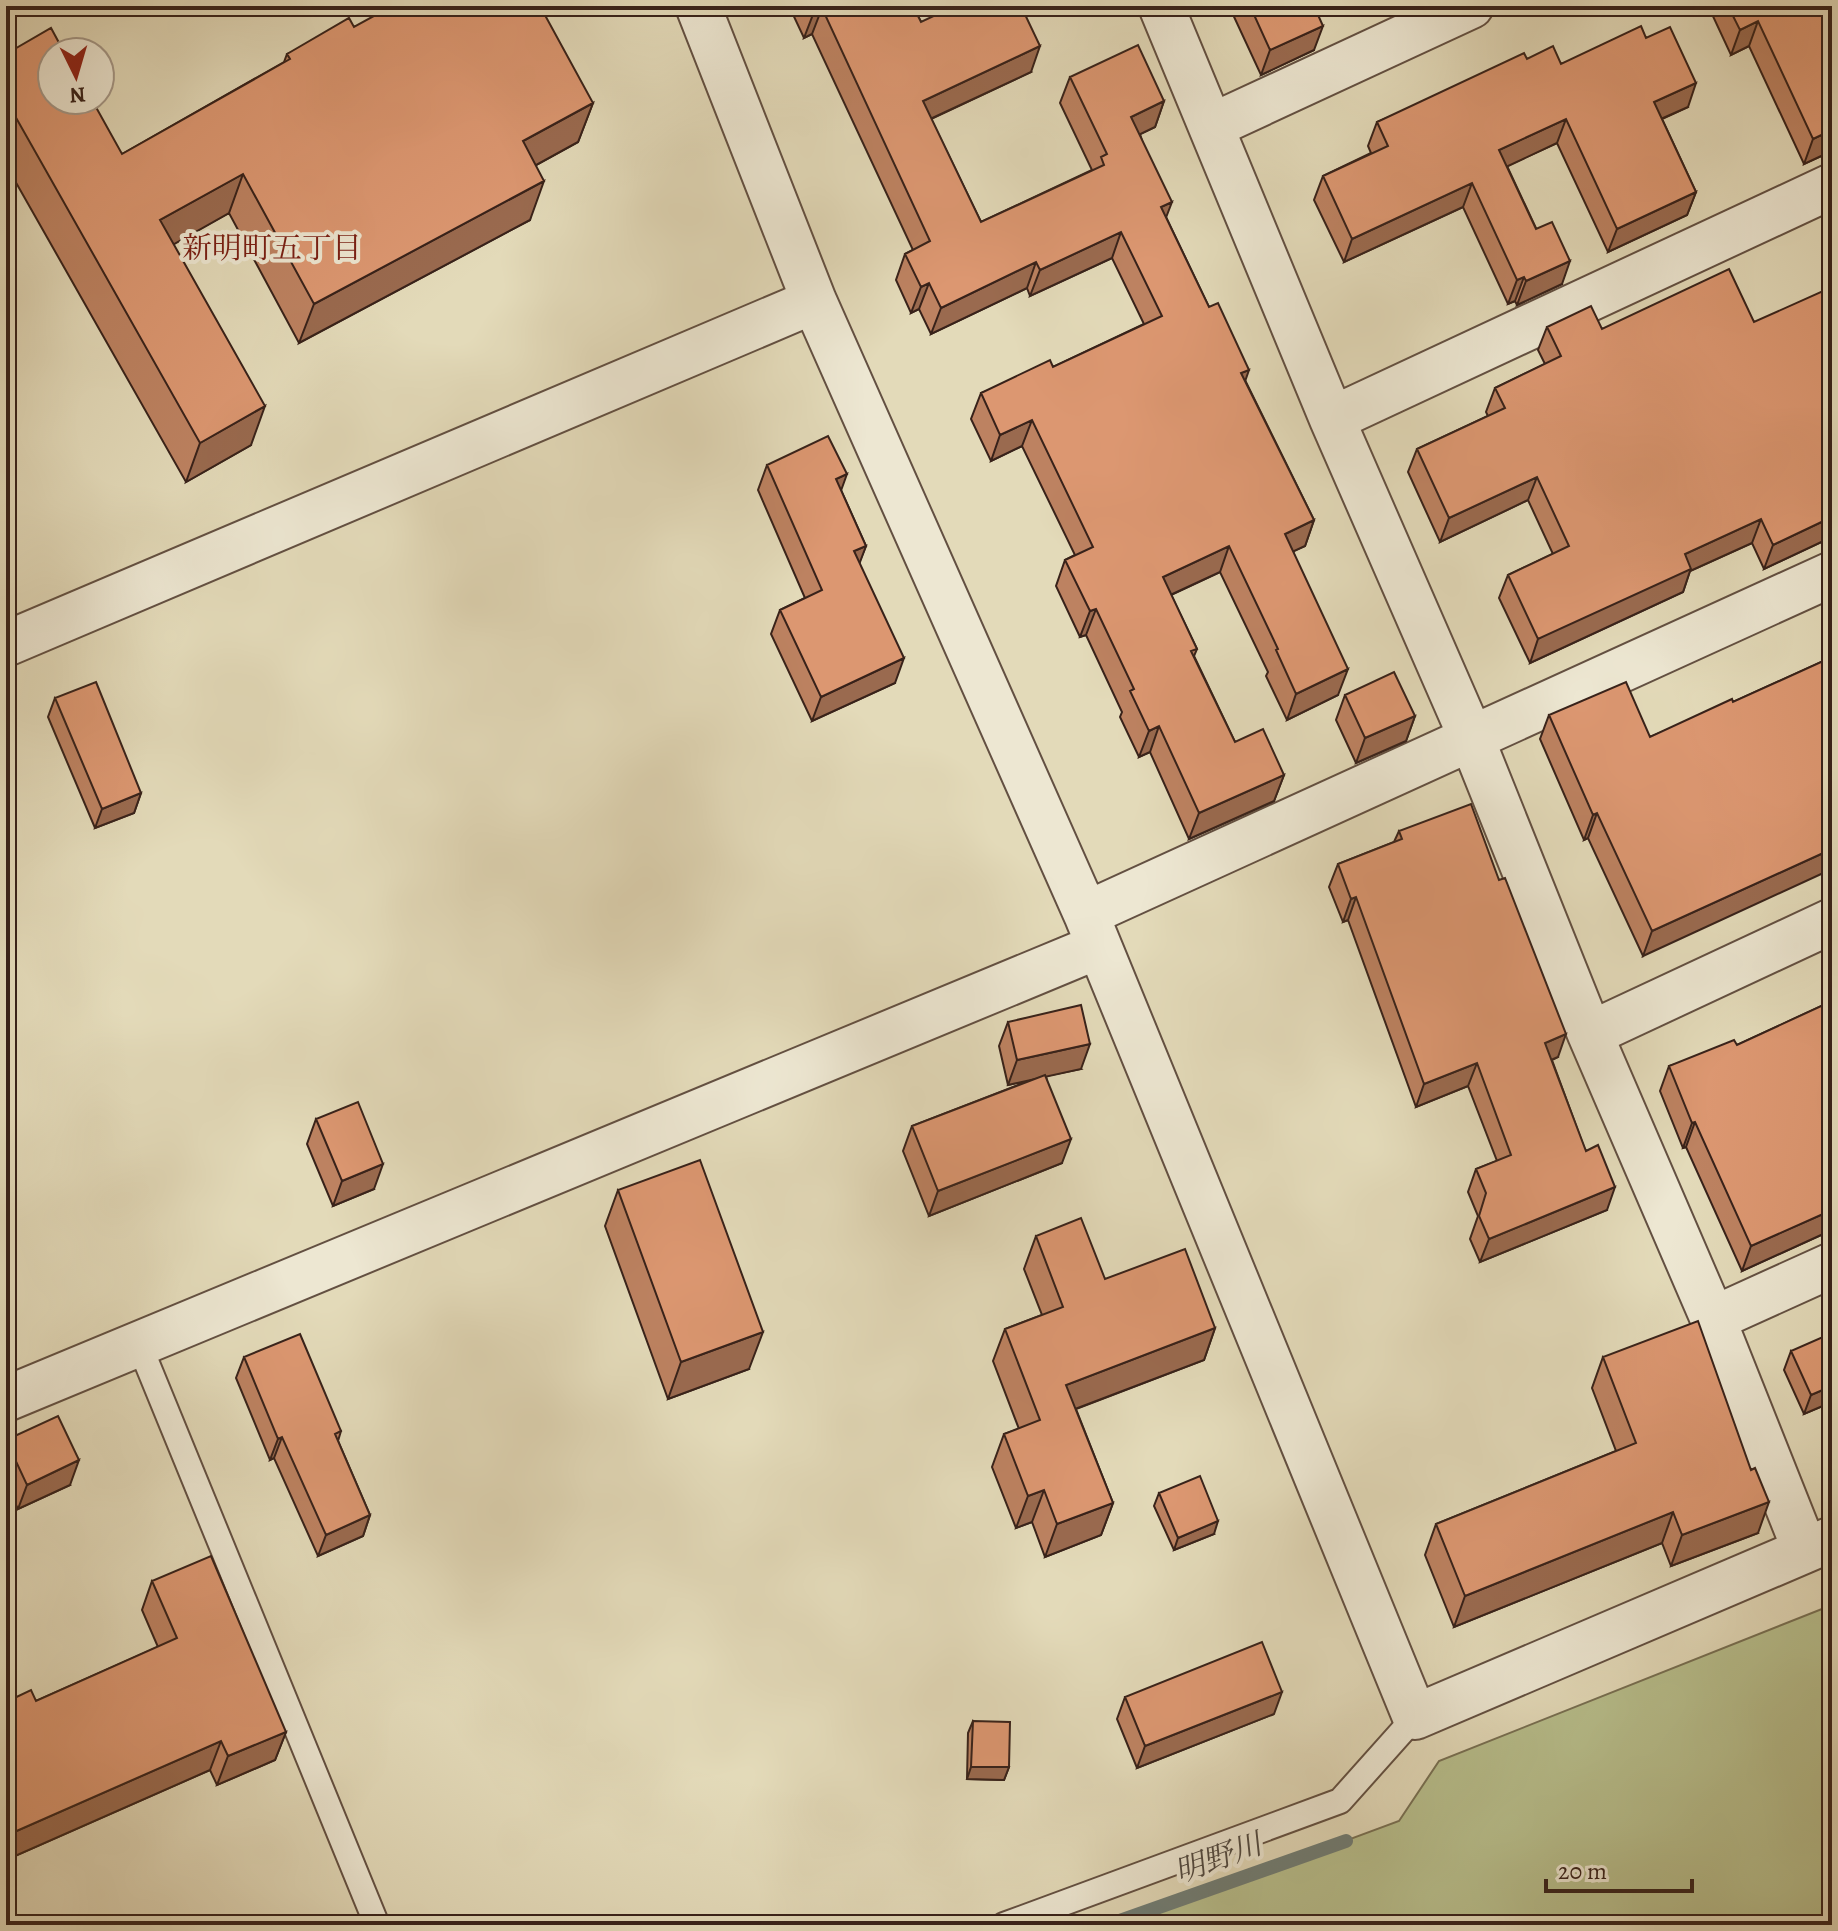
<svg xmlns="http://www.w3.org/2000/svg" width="1838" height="1931" viewBox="0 0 1838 1931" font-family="Alegreya,'Noto Serif JP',serif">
	<rect width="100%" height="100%" fill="#e3dab9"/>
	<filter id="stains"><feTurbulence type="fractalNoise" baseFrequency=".0025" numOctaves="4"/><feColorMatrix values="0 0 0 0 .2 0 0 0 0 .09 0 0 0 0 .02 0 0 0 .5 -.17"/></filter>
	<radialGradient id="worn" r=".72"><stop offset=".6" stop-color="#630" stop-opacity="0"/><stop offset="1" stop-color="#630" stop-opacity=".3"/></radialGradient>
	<path fill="#b7be8c" stroke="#787053" stroke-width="2" d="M1832,1605v320h-714l281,-104 40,-60z"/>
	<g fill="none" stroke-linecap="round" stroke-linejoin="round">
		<path stroke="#707d75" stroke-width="14" d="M1108,1925l238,-84"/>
		<defs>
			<path id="service" d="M139,1344l238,581
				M1004,1925l336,-124 75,-84"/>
			<path id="minor" d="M698,6l116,295 272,613 329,803 417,-178
				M1161,6l171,413 139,318 119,297 123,285 92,231
				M1212,126l259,-120
				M1332,419l500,-233
				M6,644l808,-343
				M1086,914l746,-340
				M1590,1034l242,-113
				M1713,1319l119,-54
				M6,1399l1093,-453"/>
		</defs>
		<use href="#service" stroke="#635042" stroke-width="28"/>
		<use href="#minor" stroke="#635042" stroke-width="48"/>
		<use href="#service" stroke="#ede7d2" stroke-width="24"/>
		<use href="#minor" stroke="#ede7d2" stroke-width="44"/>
	</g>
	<path fill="#bd8261" stroke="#38221a" stroke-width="2" d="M789,6h124l8,16 110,50 -100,47 50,103 111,-52 -32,-67 10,-26 94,24 -9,26 -15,7 26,83 43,90 105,213 -9,26 -12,5 45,144 -51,25 -21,-44 2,-4 -48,-100 -49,23 26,54 -3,7 41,86 49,33 -10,26 -85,38 -39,-87 -11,5 -19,-40 2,-5 -36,-77 -6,2 -24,-51 9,-26 10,-5 -53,-109 -31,15 -20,-42 10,-26 72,-26 91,-43 -32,-66 -82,38 -3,-8 -96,46 -12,-25 -8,4 -15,-33 9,-26 8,-4 -101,-216 -8,4z
		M1229,6h85v44l-53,25z
		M1713,6h119v145l-28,13 -55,-118 -18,9 -20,-43z
		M354,27l239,76 -15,39 -42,23 -6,55 -231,123 -70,-130 -56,31 78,201 -65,37 -180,-317v-111l116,100 162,-92 3,-8z
		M1646,38l42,69 -26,12 34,73 -9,23 -79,37 -51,-109 -50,23 55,118 -45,21 -2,-4 -7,3 -45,-97 -119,55 -30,-62 9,-24 48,-23 -3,-7 9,-24 150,-63 34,5z
		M1547,327l55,2 230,208 -68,32 -12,-26 -62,28 -7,21 -153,71 -31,-65 9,-23 45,-21 -25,-54 -88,42 -32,-70 9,-23 71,-33 -2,-4 9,-24 50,-24 -7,-14z
		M767,465l74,25 25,56 -7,17 36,120 -83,38 -41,-87 9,-24 25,-12 -47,-108z
		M1832,657l-189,299 -55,-118 -4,2 -44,-101 9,-24 101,22 83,-35z
		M1345,695l70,21 -9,25 -50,22 -20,-43z
		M55,698l86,95 -7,20 -39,15 -47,-111z
		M1399,831l159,226 -6,3 55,150 -127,52 -10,-23 8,-23 -10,-24 8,-23 21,-8 -29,-75 -52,21 -68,-187 -5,2 -14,-35 9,-23 56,-22z
		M1832,1001v229l-90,41 -56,-124 -3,1 -23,-57 9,-25 68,-21z
		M1008,1022l73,47 -35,7 16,87 -133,53 -26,-65 9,-25 122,-47 -26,6 -9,-39z
		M316,1119l58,70 -41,17 -26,-62z
		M618,1190l131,179 -81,30 -63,-173z
		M1036,1236l69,43 110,49 -11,32 -128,49 37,94 -12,32 -56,22 -13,-35 -16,6 -24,-61 12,-33 15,-5 -26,-68 12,-32 37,-14 -18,-46z
		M1791,1351l41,51 -28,12 -20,-44z
		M244,1357l97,74 -3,10 32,74 -7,21 -45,20 -44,-98 -4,2 -34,-82z
		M1603,1357l155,176 -87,33 -9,-23 -208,84 -29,-72 11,-31 180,-73 -24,-63z
		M6,1440l64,45 -52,24 -12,-24z
		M1159,1493l55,41 -40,16 -20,-44z
		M152,1581l134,151 -11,28 -58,25 -7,-15 -204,90v-158l30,-1 122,-54 -16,-37z
		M1125,1697l149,17 -137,54 -20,-49z
		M973,1721l36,46 -5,13 -37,-1 1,-46z"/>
	<path fill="#9a6a4f" stroke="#38221a" stroke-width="2" d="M822,8l-10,26 -8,4 10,-26z
		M1758,21l-9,25 -18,9 9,-25z
		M1323,26l-9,24 -53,25 9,-25z
		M1040,46l-9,26 -118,55 10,-26z
		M1696,83l-8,24 -43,19 9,-24z
		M1164,101l-9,26 -33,16 9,-26z
		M593,103l-15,39 -69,38 14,-39z
		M1566,119l-9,24 -66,31 8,-24z
		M1832,130v21l-28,13 9,-25z
		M243,174l-14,39 -83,47 14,-40z
		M544,181l-14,39 -231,123 15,-39z
		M1472,183l-9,24 -119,55 8,-23z
		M1696,192l-9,23 -79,37 9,-23z
		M1172,202l-10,26 -1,-21z
		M1121,232l-9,26 -82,38 10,-26z
		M1570,261l-8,23 -45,21 9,-24z
		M1036,262l-9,26 -96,46 10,-26z
		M1524,277l-9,24 -7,3 9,-24z
		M929,283l-10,26 -8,4 10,-26z
		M1249,370l-9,26 1,-23z
		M265,406l-14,39 -65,37 14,-39z
		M1032,420l-10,26 -31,15 9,-26z
		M847,474l-9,25 -2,-20z
		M1537,477l-9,23 -88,42 9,-24z
		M1832,517v20l-68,32 9,-24z
		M1761,519l-9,24 -62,28 -7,21 -153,71 8,-24 147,-85z
		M1314,520l-9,26 -30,14 10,-26z
		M866,546l-9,24 -3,-19z
		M1229,546l-9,26 -67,31 10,-26z
		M1096,609l-10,26 -6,2 10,-26z
		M904,658l-9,25 -83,38 9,-24z
		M1348,669l-10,26 -51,25 9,-26z
		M1415,716l-9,25 -50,22 9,-25z
		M1159,726l-9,26 -11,5 10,-26z
		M1284,775l-10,26 -85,38 10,-26z
		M141,793l-7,20 -39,15 7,-19z
		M1597,813l-9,25 -4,2 9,-25z
		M1832,849v20l-189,87 9,-25z
		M1356,897l-8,23 -5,2 8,-23z
		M1566,1034l-8,23 -21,9 8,-23z
		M1090,1044l-9,25 -73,16 9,-25z
		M1477,1063l-9,23 -52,21 8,-23z
		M1695,1122l-9,25 -3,1 9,-25z
		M1071,1139l-9,24 -133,53 9,-25z
		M383,1164l-9,25 -41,17 9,-25z
		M1615,1187l-8,23 -127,52 9,-23z
		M1832,1210v20l-90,41 9,-25z
		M1215,1328l-11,32 -150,57 12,-32z
		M763,1332l-14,37 -81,30 13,-37z
		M1832,1386v16l-28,12 7,-19z
		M282,1437l-8,21 -4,2 8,-21z
		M79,1460l-9,25 -52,24 9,-24z
		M1044,1490l-12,32 -16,6 12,-32z
		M1769,1502l-11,31 -87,33 11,-31z
		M1113,1503l-12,32 -56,22 12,-33z
		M1673,1512l-11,31 -208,84 11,-31z
		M370,1515l-7,21 -45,20 8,-21z
		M1218,1521l-4,13 -40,16 4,-12z
		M1282,1692l-8,22 -137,54 8,-22z
		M286,1732l-11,28 -58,25 11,-29z
		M221,1741l-11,29 -204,90v-11l6,-16z
		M971,1767h38l-5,13 -37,-1z"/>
	<path fill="#dc9771" stroke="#38221a" stroke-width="2" d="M392,6h148l53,97 -70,38 21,40 -230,123 -71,-130 -83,46 105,186 -65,37 -194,-343v-46l45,-26 13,24h-12v48h40l30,54 168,-95 -3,-5 62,-36 5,9z
		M811,6h102l8,16 34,-16h66l19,40 -117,55 58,121 123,-57 -3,-8 6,-3 -37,-77 68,-32 26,56 -33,16 41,85 -11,5 48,100 9,-4 31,67 -8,3 73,147 -29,14 63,135 -52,25 -20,-44 2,-1 -49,-103 -66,31 34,72 -6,2 44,91 28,-13 21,46 -85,38 -40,-87 -10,5 -19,-40 4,-2 -38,-80 -6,2 -25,-51 28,-13 -61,-127 -32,15 -19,-42 69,-33 3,7 109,-51 -41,-84 -81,38 -4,-8 -95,46 -12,-25 -8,4 -16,-33 25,-13 -108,-233 -8,4z
		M1250,6h64l9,20 -53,24z
		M1728,6h104v124l-19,9 -55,-118 -18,9z
		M1641,26l5,12 24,-11 26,56 -42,19 42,90 -79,37 -51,-110 -67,31 37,79 16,-7 18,39 -44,20 -2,-4 -7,3 -45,-97 -120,56 -29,-63 65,-30 -11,-24 147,-69 3,6 26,-13 8,18z
		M1729,269l25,53 78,-35v230l-59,28 -12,-26 -76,35 6,15 -153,70 -30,-64 61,-29 -32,-69 -88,41 -32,-69 88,-41 -10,-20 66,-32 -14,-29 44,-21 11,23z
		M828,436l19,38 -11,5 30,67 -12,5 50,107 -83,39 -41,-87 42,-20 -55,-125z
		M1832,657v192l-180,82 -55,-118 -4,2 -44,-100 77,-33 24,55 82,-38 1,3z
		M1394,672l21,44 -50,22 -20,-43z
		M96,682l45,111 -39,16 -47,-111z
		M1471,804l28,76 6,-2 61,156 -21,9 41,108 12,-6 17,42 -126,52 -10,-23 7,-23 -10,-24 35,-14 -34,-92 -53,21 -68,-187 -5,2 -13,-35 64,-25 -3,-8z
		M1832,1001v209l-81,36 -56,-124 -3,1 -23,-57 65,-26 3,5z
		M1081,1005l9,39 -73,16 -9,-38z
		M1045,1075l26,64 -133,52 -26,-65z
		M358,1102l25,62 -41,17 -26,-62z
		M700,1160l63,172 -82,30 -63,-172z
		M1081,1218l24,61 80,-30 30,79 -149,57 47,118 -56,21 -13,-34 -16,6 -24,-62 36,-14 -35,-91 58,-22 -27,-71z
		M1698,1321l53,149 4,-2 14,34 -87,33 -9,-23 -208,84 -29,-72 200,-81 -33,-86z
		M1832,1333v53l-21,9 -20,-44z
		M300,1334l41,97 -6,3 35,81 -44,20 -44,-98 -4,2 -34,-82z
		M58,1416l21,44 -52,25 -21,-45z
		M1200,1476l18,45 -40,17 -19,-45z
		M211,1556l75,176 -58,24 -7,-15 -209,92 -6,-13v-118l25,-12 5,11 141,-63 -25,-57z
		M1262,1642l20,50 -137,54 -20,-49z
		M973,1721l37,1 -1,45h-38z"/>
	<g text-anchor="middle" stroke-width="8" stroke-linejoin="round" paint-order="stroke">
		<g font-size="30" fill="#7a1f14" stroke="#ede7d2">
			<text x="272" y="258">新明町五丁目</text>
		</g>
		<g font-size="30" font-style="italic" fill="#4f4840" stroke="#ede7d2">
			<text transform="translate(1218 1858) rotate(-20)" y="10">明野川</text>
		</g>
	</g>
	<rect width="1838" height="1931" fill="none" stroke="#e3dab9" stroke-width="32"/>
	<rect x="8" y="8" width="1822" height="1915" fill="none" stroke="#38221a" stroke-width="4"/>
	<rect x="16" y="16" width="1806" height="1899" fill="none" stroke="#38221a" stroke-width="2"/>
	<g transform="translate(76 76) rotate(175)"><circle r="38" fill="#ede7d2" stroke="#a59888" stroke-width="2"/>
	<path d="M0-6L14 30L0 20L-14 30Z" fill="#8f2418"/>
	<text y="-12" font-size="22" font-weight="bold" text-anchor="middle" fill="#38221a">N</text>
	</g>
	<path d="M1546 1879v12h146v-12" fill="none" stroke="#38221a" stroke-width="4"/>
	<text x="1558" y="1879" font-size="24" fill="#38221a" stroke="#ede7d2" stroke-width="6" paint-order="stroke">20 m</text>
	<rect width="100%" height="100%" filter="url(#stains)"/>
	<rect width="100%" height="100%" fill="url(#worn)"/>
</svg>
